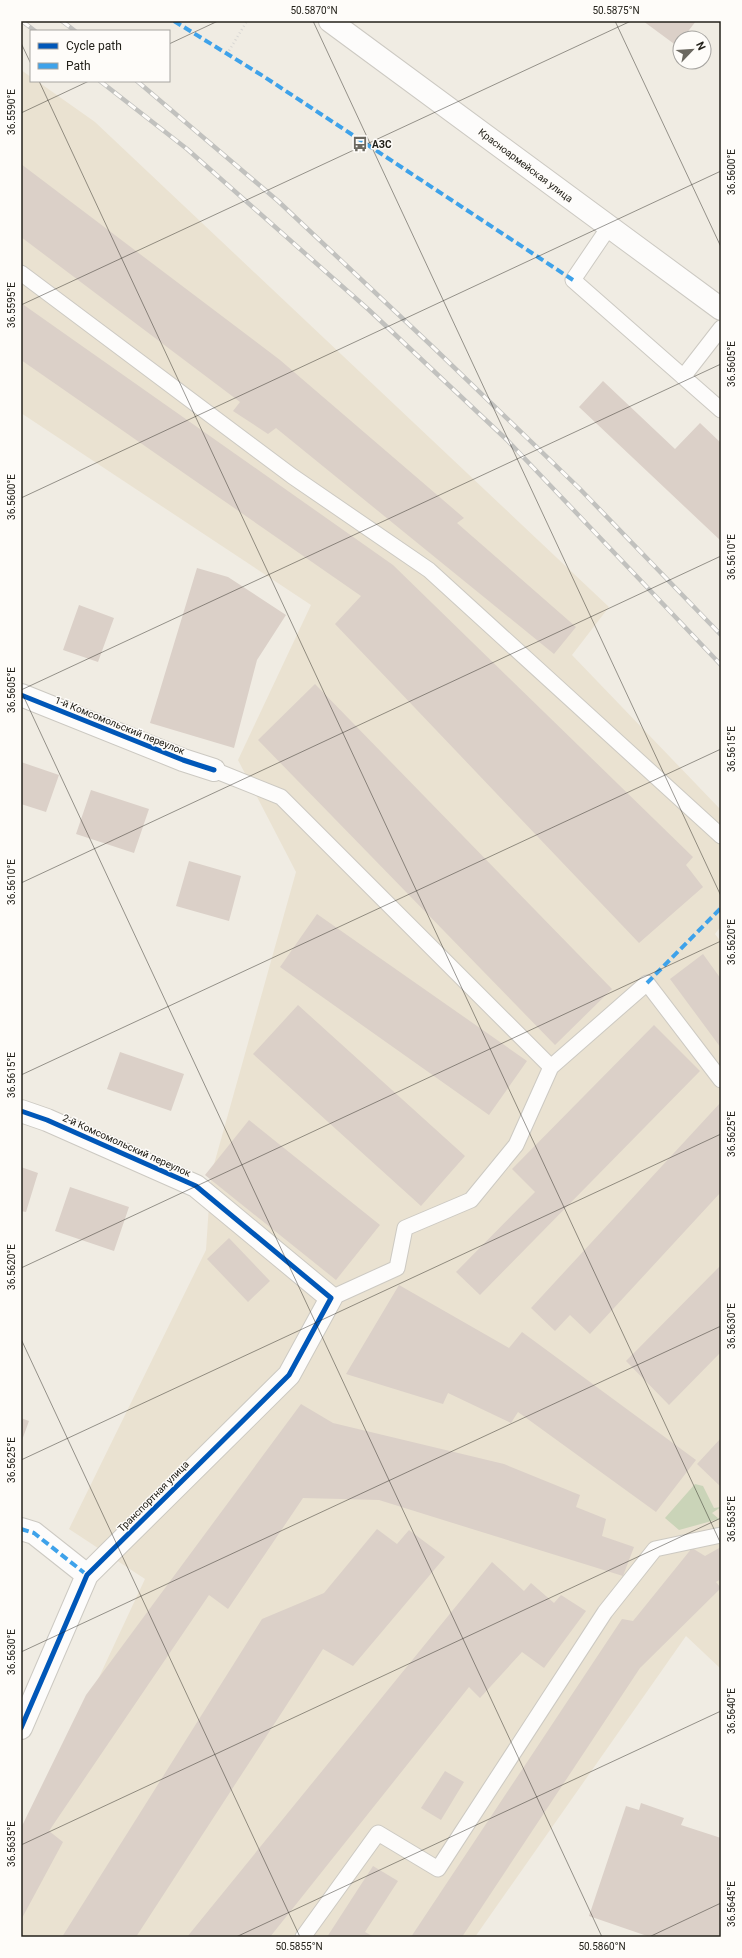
<svg xmlns="http://www.w3.org/2000/svg" width="742" height="1958" viewBox="0 0 742 1958" font-family="Roboto,sans-serif">
	<rect width="100%" height="100%" fill="#f0ece3"/>
	<path fill="#eae2d1" d="M21,70l10,7v4h6l58,41 514,485 -37,48 149,155v116l-6,8 6,8v727l-35,-33 -211,301h-454v-93l124,-265 -76,-50 137,-279 5,-75 85,-303 -58,-112 73,-155 -290,-192z"/>
	<path fill="#cad4b8" d="M695,1484l8,2 11,22 7,-1 -9,6 7,6 -40,11 -14,-12z"/>
	<path fill="#dbd0c8" d="M643,21h53l-13,17h-3v4l-3,4z
		M21,164l259,196 184,158 -7,5 119,104 -22,27 -278,-226 -8,6 -35,-23 7,-9 -219,-165z
		M21,303l372,262 300,292 -7,8 17,22 -64,56 -304,-319 26,-28 -340,-236z
		M603,381l72,68 25,-26 21,20v98l-142,-134z
		M197,568l31,9 58,38 -29,45 -23,88 -84,-25z
		M79,605l35,13 -16,44 -35,-12z
		M315,684l297,305 -57,56 -297,-305z
		M21,762l38,13 -13,37 -25,-8z
		M91,790l58,19 -15,44 -58,-19z
		M189,861l52,15 -12,45 -53,-15z
		M317,914l210,147 -38,54 -209,-148z
		M703,954l18,25v69l-51,-69z
		M298,1005l167,151 -44,50 -168,-152z
		M654,1025l46,46 -220,224 -24,-23 79,-80 -23,-23z
		M120,1052l64,22 -13,37 -64,-22z
		M721,1102v90l-131,142 -20,-19 -15,16 -24,-23z
		M249,1120l131,105 -44,55 -131,-105z
		M21,1167l17,6 -12,39 -5,-1z
		M70,1187l59,20 -15,44 -59,-20z
		M229,1238l41,43 -22,21 -41,-43z
		M721,1265v87l-52,53 -43,-44z
		M399,1285l110,63 13,-16 174,128 -40,52 -138,-100 -7,11 -63,-30 -5,11 -97,-30z
		M301,1404l32,19 171,41 76,31 -4,12 30,12 -4,17 32,11 -11,29 -244,-76 -76,-2 -75,111 -19,-14 -160,236 14,11 -42,78v-92l65,-133z
		M21,1418l8,3 -8,22z
		M721,1438v49l-24,-23z
		M377,1529l20,15 12,-14 36,27 -92,109 -30,-17 -187,288h-74l200,-318 62,-26z
		M721,1547v32l-5,3 5,6 -81,80 -178,269h-51l211,-318 11,2 59,-73 13,8z
		M492,1562l32,29 7,-8 23,20 7,-8 25,16 -42,57 -22,-16 -42,46 -11,-11 -199,250h-83z
		M445,1771l19,11 -23,38 -20,-12z
		M641,1803l43,15 -3,7 40,13v99h-71l-61,-21 37,-110 13,4z
		M373,1866l25,15 -33,51 9,5h-47z"/>
	<g fill="none" stroke-linecap="round" stroke-linejoin="round">
		<defs>
			<path id="lane" d="M609,227l-36,53 148,130
				M21,273l271,203 137,94 292,266
				M683,377l38,-49
				M214,770l67,27 270,270
				M331,1298l66,-30 8,-40 66,-28 45,-55 35,-78 96,-84 74,97
				M303,1937l75,-104 60,36 167,-257 50,-63 66,-14"/>
			<path id="street" d="M21,695l162,65 31,10
				M21,1111l26,9 149,66 135,112 -42,77 -202,200 -66,153
				M21,1529l13,4 53,42"/>
			<path id="primary" d="M330,21l391,288"/>
		</defs>
		<use href="#lane" stroke="#ccc9c2" stroke-width="17"/>
		<use href="#street" stroke="#ccc9c2" stroke-width="24"/>
		<use href="#primary" stroke="#ccc9c2" stroke-width="24"/>
		<path stroke="#d7d6d3" stroke-width="2.5" stroke-dasharray="1 3" stroke-linecap="butt" d="M227,54l20,-33"/>
		<use href="#lane" stroke="#fdfcfb" stroke-width="15"/>
		<use href="#street" stroke="#fdfcfb" stroke-width="22"/>
		<use href="#primary" stroke="#fdfcfb" stroke-width="22"/>
		<defs>
			<path id="rail" d="M22,21l13,10
				M62,21l13,10
				M100,81l87,68 182,161 138,130 214,225
				M137,81l141,120 157,148 144,139 142,147"/>
		</defs>
		<use href="#rail" stroke="#c1c1be" stroke-width="4.5"/>
		<use href="#rail" stroke="#fefcf9" stroke-width="3" stroke-dasharray="9" stroke-linecap="butt"/>
		<path stroke="#3ea2ea" stroke-width="4" stroke-dasharray="8 4" stroke-linecap="butt" d="M174,21l89,55 310,204
			M647,983l74,-75
			M21,1529l13,4 53,42"/>
		<defs>
			<path id="cycleway" d="M21,695l162,65 31,10
				M21,1111l26,9 149,66 135,112 -42,77 -202,200 -66,153"/>
		</defs>
		<use href="#cycleway" stroke="#fefcf9" stroke-width="8"/>
		<use href="#cycleway" stroke="#0057b8" stroke-width="5"/>
	</g>
	<path fill="none" stroke="#23211a" stroke-width="1" stroke-opacity="0.45" d="M313,21l408,875M615,21l106,226M21,43l10,21M169,44l49,-23M39,81l682,1463M21,113l68,-32M21,305l610,-284M21,498l700,-327M21,690l700,-326M21,691l581,1246M21,883l700,-327M21,1075l700,-326M21,1268l700,-327M21,1339l279,598M21,1460l700,-326M21,1652l700,-326M21,1845l700,-327M236,1937l485,-226M649,1937l72,-34"/>
	<defs>
		<symbol id="bus-bare" viewBox="-9 -9 18 18"><path d="M-5-6H5V4H4V6H2V4H-2V6H-4V4H-5ZM-3.5-4V0h7V-4ZM-3.5 1.2v1.5H-2V1.2ZM2 1.2v1.5H3.5V1.2Z" fill="#6b6860" stroke="#fefcf9" stroke-width="2.5" paint-order="stroke"/></symbol>
	</defs>
	<g fill-rule="evenodd">
		<use href="#bus-bare" x="349" y="133" width="22" height="22"/>
	</g>
	<g text-anchor="middle" stroke-width="3" stroke-linejoin="round" paint-order="stroke">
		<g font-size="10" font-weight="bold" fill="#23211a" stroke="#fefcf9" text-anchor="start">
			<text x="372" y="148">АЗС</text>
		</g>
		<g font-size="10" fill="#23211a" stroke="#fefcf9">
			<text transform="translate(526 165) rotate(37)" y="4">Красноармейская улица</text>
			<text transform="translate(120 725) rotate(22)" y="4">1-й Комсомольский переулок</text>
			<text transform="translate(127 1145) rotate(24)" y="4">2-й Комсомольский переулок</text>
			<text transform="translate(153 1496) rotate(-45)" y="4">Транспортная улица</text>
		</g>
	</g>
	<rect width="742" height="1958" fill="none" stroke="#fefcf9" stroke-width="44"/>
	<rect x="30" y="30" width="140" height="52" fill="#fefcf9" stroke="#a6a4a0"/>
	<rect x="38" y="43" width="20" height="6" fill="#0057b8" stroke="#a6a4a0"/>
	<text x="66" y="50" font-size="12" fill="#23211a">Cycle path</text>
	<rect x="38" y="63" width="20" height="6" fill="#3ea2ea" stroke="#a6a4a0"/>
	<text x="66" y="70" font-size="12" fill="#23211a">Path</text>
	<g transform="translate(692 50) rotate(65)"><circle r="19" fill="#fefcf9" stroke="#a6a4a0"/>
	<path d="M0-3L7 15L0 10L-7 15Z" fill="#6b6860"/>
	<text y="-6" font-size="11" font-weight="bold" text-anchor="middle" fill="#23211a">N</text>
	</g>
	<rect x="22" y="22" width="698" height="1914" fill="none" stroke="#23211a" stroke-width="1.5"/>
	<g font-size="10" text-anchor="middle" fill="#23211a">
		<text x="314" y="14">50.5870°N</text>
		<text x="616" y="14">50.5875°N</text>
		<text transform="translate(11 112) rotate(-90)" y="4">36.5590°E</text>
		<text transform="translate(731 172) rotate(-90)" y="4">36.5600°E</text>
		<text transform="translate(11 305) rotate(-90)" y="4">36.5595°E</text>
		<text transform="translate(731 364) rotate(-90)" y="4">36.5605°E</text>
		<text transform="translate(11 497) rotate(-90)" y="4">36.5600°E</text>
		<text transform="translate(731 557) rotate(-90)" y="4">36.5610°E</text>
		<text transform="translate(11 690) rotate(-90)" y="4">36.5605°E</text>
		<text transform="translate(731 749) rotate(-90)" y="4">36.5615°E</text>
		<text transform="translate(11 882) rotate(-90)" y="4">36.5610°E</text>
		<text transform="translate(731 942) rotate(-90)" y="4">36.5620°E</text>
		<text transform="translate(11 1075) rotate(-90)" y="4">36.5615°E</text>
		<text transform="translate(731 1134) rotate(-90)" y="4">36.5625°E</text>
		<text transform="translate(11 1267) rotate(-90)" y="4">36.5620°E</text>
		<text transform="translate(731 1326) rotate(-90)" y="4">36.5630°E</text>
		<text transform="translate(11 1460) rotate(-90)" y="4">36.5625°E</text>
		<text transform="translate(731 1519) rotate(-90)" y="4">36.5635°E</text>
		<text transform="translate(11 1652) rotate(-90)" y="4">36.5630°E</text>
		<text transform="translate(731 1711) rotate(-90)" y="4">36.5640°E</text>
		<text transform="translate(11 1844) rotate(-90)" y="4">36.5635°E</text>
		<text transform="translate(731 1904) rotate(-90)" y="4">36.5645°E</text>
		<text x="299" y="1950">50.5855°N</text>
		<text x="602" y="1950">50.5860°N</text>
	</g>
</svg>
